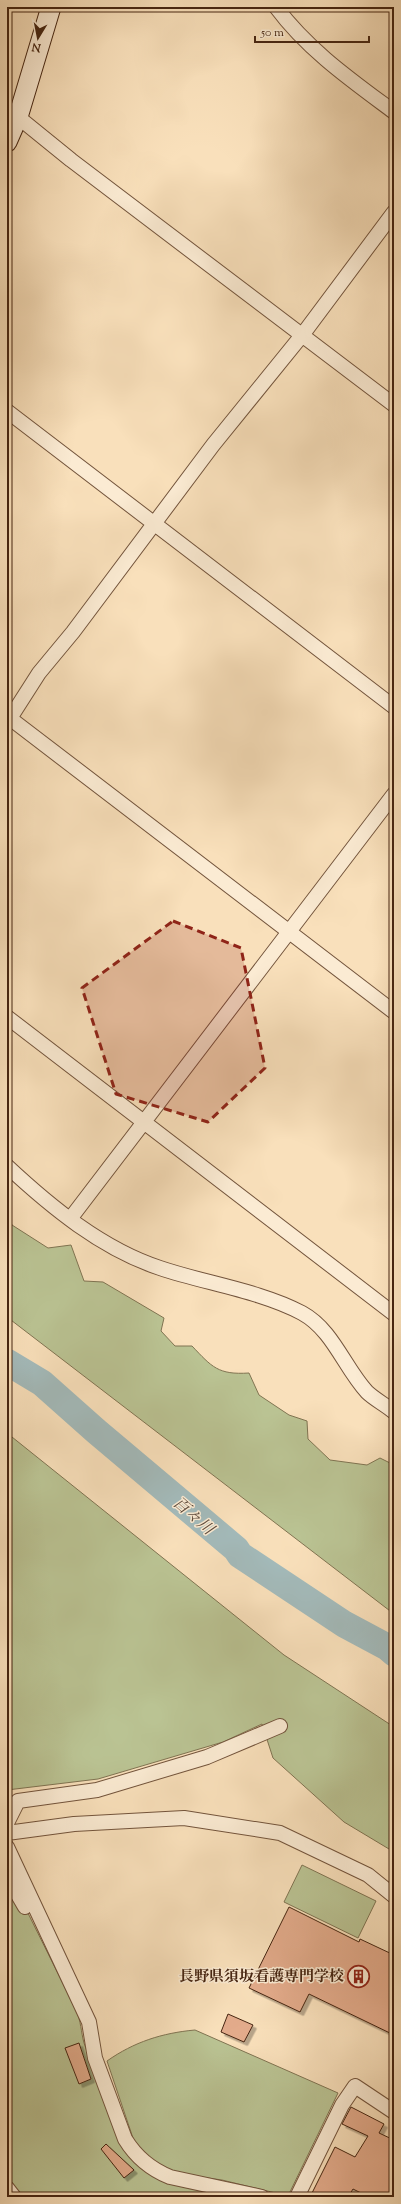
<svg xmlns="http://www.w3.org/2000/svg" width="401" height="2204" viewBox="0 0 401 2204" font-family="'Sorts Mill Goudy','Noto Serif JP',serif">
	<defs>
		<filter id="shadow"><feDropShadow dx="3.5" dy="3.5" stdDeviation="0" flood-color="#0004"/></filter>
	</defs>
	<rect width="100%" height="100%" fill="#f9e0bb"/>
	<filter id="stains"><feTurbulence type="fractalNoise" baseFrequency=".005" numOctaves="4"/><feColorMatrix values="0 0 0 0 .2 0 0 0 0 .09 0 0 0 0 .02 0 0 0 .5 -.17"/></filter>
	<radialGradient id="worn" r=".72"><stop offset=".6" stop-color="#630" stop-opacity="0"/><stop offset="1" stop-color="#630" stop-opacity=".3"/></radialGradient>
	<path fill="#bac393" stroke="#807452" d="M7,1215l5,10 36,23 23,-3 13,36 19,1 61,36 -3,13 14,15h17c20,21 26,29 57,27l10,22 30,20 18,6 1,18 22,21 37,5 13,-7 14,7v149l-387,-297z
		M7,1433l277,222 110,72v125l-50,-30 -71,-64 -11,-34 -39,18 -125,37 -91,11z
		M302,1865l74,36 -18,37 -74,-36z
		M7,1876l11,17 58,117c5,11 5,22 8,33 14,41 34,80 54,118l105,36h-236z
		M195,2030l143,63 -50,103 -66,-16 -42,-6 -19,-6 -14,-11 -12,-13 -28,-83c27,-19 55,-28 88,-31z"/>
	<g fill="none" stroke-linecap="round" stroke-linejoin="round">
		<path stroke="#a3baba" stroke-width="27" d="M7,1362l35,21 54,48 140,118 4,6 104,69 43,23 7,6"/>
	</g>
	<path fill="#e3ab8b" stroke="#462511" filter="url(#shadow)" d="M289,1907l70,35 1,-3 34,16v80l-85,-41 -9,18 -51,-24z
		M228,2014l25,11 -9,17 -23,-10z
		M79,2043l12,36 -12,5 -14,-36z
		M351,2107l33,17 -5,9 15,7v57h-25l-16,-8 -5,8h-38l25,-50 20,10 13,-21 -26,-12z
		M106,2144l28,26 -10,8 -23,-29z"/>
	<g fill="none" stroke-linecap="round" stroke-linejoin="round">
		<defs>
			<path id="street" d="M276,7c32,43 75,73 118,105
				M18,117l53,43 323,245
				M7,411l387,296
				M7,716l387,296
				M7,723l32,-50 34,-41 140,-187 90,-111 91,-122
				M7,1017l387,297
				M7,1166c44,41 95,83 153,102 44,15 101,23 142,45 31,17 42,54 65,79 7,7 19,13 27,20
				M70,1219l324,-425
				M7,1823l11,-22 79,-11 110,-33 73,-31
				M7,1833l67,-9 110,-6 96,15 88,42 26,21
				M7,1847l82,175 6,36 30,81c11,18 25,30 45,38l92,20
				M7,1876l18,31
				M7,2188l7,9
				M297,2197l45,-92 13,-19 39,26"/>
			<path id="secondary" d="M7,142l11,-25 33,-110"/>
		</defs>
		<use href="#street" stroke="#73543c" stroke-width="16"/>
		<use href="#secondary" stroke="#462511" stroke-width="21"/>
		<use href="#street" stroke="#fbebd3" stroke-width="14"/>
		<use href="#secondary" stroke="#fbebd3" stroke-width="19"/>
	</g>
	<path fill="#8f2418" fill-opacity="0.2" stroke="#8f2418" stroke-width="3" stroke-dasharray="8 5" stroke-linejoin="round" d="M173,921l68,27 24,120 -57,54 -92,-28 -34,-106z"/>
	<defs>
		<symbol id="building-ring" viewBox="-11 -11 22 22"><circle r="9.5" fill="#fbebd3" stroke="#8f2418" stroke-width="1.5"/><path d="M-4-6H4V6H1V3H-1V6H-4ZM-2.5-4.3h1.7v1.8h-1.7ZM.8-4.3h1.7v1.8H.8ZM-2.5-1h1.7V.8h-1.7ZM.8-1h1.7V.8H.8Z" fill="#8f2418"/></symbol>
	</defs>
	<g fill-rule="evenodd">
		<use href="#building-ring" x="346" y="1964" width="25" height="25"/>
	</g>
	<g text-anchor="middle" stroke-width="3" stroke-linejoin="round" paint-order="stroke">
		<g font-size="15" font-weight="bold" fill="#462511" stroke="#fbebd3" text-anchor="end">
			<text x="344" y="1981">長野県須坂看護専門学校</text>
		</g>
		<g font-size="16" font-style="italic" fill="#5d4a3b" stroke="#fbebd3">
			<text transform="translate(194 1515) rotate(41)" y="6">百々川</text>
		</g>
	</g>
	<rect width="401" height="2204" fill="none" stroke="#f9e0bb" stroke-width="24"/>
	<rect x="8" y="8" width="385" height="2188" fill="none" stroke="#462511" stroke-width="2"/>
	<rect x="12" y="12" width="377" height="2180" fill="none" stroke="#462511"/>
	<g transform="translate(38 38) rotate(190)" stroke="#fbebd3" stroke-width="3" paint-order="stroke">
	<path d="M0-3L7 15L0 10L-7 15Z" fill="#462511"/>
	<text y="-6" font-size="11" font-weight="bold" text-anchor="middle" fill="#462511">N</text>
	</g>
	<path d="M255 36v6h114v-6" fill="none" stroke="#462511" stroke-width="2"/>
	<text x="261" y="36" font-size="12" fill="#462511" stroke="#fbebd3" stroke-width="3" paint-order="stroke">50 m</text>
	<rect width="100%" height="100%" filter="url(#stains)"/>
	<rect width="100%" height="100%" fill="url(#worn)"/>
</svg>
